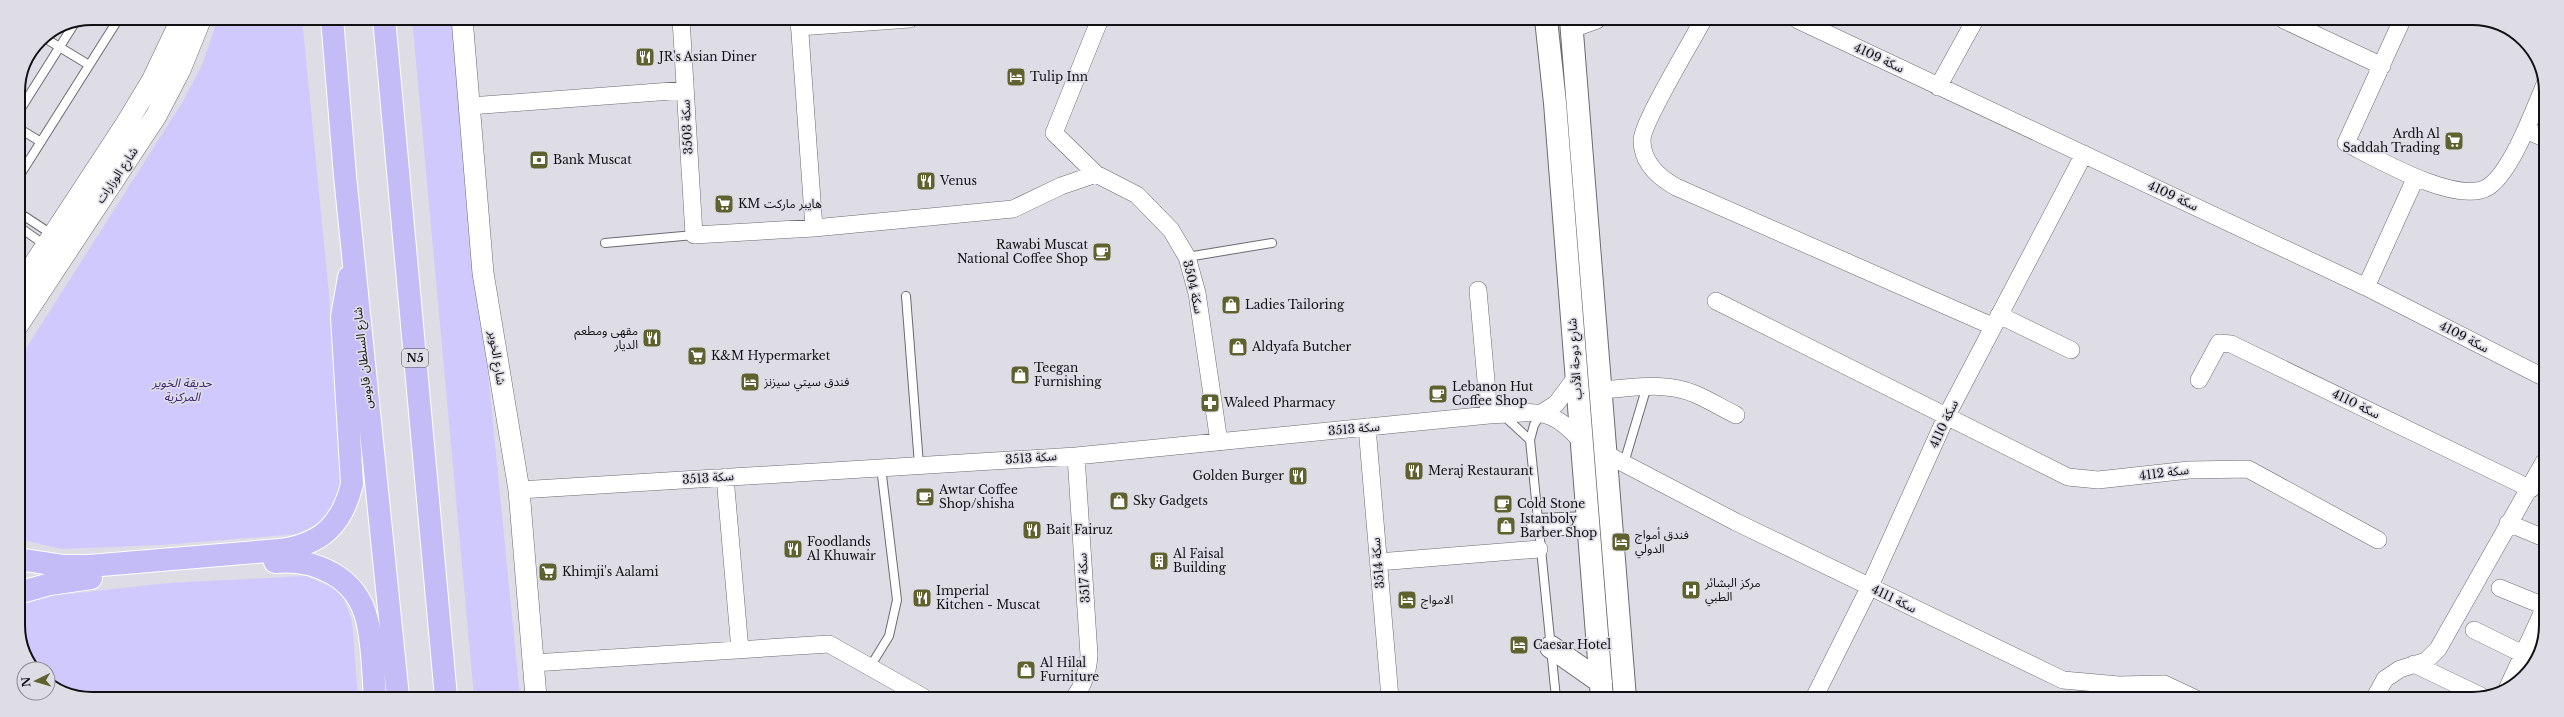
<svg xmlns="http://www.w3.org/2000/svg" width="2564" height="717" viewBox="0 0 2564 717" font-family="'Libre Baskerville','Noto Sans Arabic',serif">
	<rect width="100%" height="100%" fill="#dedde5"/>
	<path fill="#d0c9fd" d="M218,18h84l27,277 12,195 -14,29 -30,15 -136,11 -99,4 -40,-9 -4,-2v-177l164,-258 20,-38z
		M412,18h41l67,679h-46z
		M306,576l35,15 11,30 6,76h-285l-25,-16v-12h-14l-16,-39v-25l14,-7 136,-15z"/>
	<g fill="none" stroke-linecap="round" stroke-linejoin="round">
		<defs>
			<path id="service" d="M43,37l46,28
				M18,113l58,-92
				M18,128l23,14
				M18,178l101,-160
				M18,212l35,23
				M18,226l27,19
				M605,243l89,-8
				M1187,257l85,-14
				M906,296l13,169
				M1542,413l-8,12 -4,15 26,258
				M1503,415l27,25
				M1624,463l23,-77
				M870,667l19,-31 8,-36 -16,-133"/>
			<path id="minor" d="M681,19l13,216 120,-7 199,-19 48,-23 35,-12
				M799,19l15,209
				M1100,19l-46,114 42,41 41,21 34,35 16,27 10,36 22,149
				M1703,20c-11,21 -61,103 -61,120 0,23 16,37 34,47l316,139
				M1798,20l568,267 179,91
				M2284,20l98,46
				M2402,20l-56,123c30,15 111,63 142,44 23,-14 46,-77 57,-103
				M799,27l111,-8
				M1572,29l25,-9
				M1938,87l37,-67
				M470,106l215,-16
				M2526,130l20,9
				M2366,287l49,-108
				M1478,290l11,125
				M1716,301l352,176 30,3 91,-10 59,-1 130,71
				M1999,315l72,35
				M2199,380l20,-37 12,1 300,145
				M1601,390c31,-2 65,-9 94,4 14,6 27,14 41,21
				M1543,412l13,-8 20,-27
				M1367,427l23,271
				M1604,453l132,69 327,158 56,5 45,-1 32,15
				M725,477l15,173
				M519,490l557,-34 413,-41c44,-2 60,-11 92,26
				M2508,523l36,15
				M1378,562l161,-13
				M2500,588l44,18
				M2474,630l59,29
				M533,663l296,-19 94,53
				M2414,664l67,32
				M2508,687l36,-78
				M1074,698c10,-13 14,-26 15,-43l-13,-199
				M1814,698l55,-110 78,-173 137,-261
				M2374,699l11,-20 15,-10 26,-8 12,-12 106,-187"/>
			<path id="tertiary" d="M462,18l21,255 36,217 17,207
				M18,289l108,-165 26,-43 30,-63
				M18,325l138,-209 24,-46 21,-52"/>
			<path id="secondary" d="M1546,19l9,84 47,595
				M1571,20l54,678
				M1538,525l50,-2
				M1551,647l50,35"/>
			<path id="trunk" d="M332,18l13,158 53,521
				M384,18l62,679
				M18,559l46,7h25l190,-16c42,-5 63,-25 73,-66l-10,-167 7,-40
				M275,562c40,-4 82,15 92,58 6,25 6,52 8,77
				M18,593l32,-9 41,-6"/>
		</defs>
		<use href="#service" stroke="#6c6b72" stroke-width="10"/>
		<use href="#minor" stroke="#6c6b72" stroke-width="18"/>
		<use href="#tertiary" stroke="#6c6b72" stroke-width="22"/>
		<use href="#secondary" stroke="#6c6b72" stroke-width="24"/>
		<use href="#trunk" stroke="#fff" stroke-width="24"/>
		<use href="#service" stroke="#fff" stroke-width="8"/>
		<use href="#minor" stroke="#fff" stroke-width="17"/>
		<use href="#tertiary" stroke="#fff" stroke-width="21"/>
		<use href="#secondary" stroke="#fff" stroke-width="22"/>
		<use href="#trunk" stroke="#c4bcf6" stroke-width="22"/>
	</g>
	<defs>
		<symbol id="restaurant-square" viewBox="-11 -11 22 22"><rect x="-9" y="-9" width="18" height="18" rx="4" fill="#5f612e" stroke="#dedde5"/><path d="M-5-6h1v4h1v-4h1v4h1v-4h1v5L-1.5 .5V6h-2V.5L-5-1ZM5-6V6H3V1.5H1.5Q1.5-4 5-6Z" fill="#fff"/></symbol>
		<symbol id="hotel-square" viewBox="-11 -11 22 22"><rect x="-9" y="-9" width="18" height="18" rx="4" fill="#5f612e" stroke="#dedde5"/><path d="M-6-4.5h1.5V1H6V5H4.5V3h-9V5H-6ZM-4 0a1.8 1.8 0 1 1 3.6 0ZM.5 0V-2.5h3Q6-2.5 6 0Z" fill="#fff"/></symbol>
		<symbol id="supermarket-square" viewBox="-11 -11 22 22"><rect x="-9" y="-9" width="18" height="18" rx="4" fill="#5f612e" stroke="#dedde5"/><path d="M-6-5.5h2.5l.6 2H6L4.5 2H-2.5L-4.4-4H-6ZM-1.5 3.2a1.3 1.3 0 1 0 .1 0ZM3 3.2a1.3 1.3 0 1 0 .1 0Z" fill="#fff"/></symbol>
		<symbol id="bank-square" viewBox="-11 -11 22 22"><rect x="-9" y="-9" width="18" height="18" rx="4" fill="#5f612e" stroke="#dedde5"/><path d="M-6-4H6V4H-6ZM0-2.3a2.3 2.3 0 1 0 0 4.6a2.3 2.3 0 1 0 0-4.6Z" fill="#fff"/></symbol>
		<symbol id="cafe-square" viewBox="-11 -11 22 22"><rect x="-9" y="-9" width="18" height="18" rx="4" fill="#5f612e" stroke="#dedde5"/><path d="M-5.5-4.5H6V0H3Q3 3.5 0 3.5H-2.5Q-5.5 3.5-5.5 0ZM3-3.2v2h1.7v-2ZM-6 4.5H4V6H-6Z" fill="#fff"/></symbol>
		<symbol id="shop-square" viewBox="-11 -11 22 22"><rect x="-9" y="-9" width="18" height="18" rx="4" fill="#5f612e" stroke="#dedde5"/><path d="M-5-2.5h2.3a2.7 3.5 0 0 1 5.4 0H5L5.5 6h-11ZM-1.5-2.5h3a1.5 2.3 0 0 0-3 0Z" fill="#fff"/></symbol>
		<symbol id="pharmacy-square" viewBox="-11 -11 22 22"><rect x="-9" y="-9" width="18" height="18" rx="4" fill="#5f612e" stroke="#dedde5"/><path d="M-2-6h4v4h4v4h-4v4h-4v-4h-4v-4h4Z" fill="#fff"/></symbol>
		<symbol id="building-square" viewBox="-11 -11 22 22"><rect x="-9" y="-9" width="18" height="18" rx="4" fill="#5f612e" stroke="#dedde5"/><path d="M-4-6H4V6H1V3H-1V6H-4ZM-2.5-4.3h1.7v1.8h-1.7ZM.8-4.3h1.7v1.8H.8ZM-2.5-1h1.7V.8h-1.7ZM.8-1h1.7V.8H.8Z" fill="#fff"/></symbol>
		<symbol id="hospital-square" viewBox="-11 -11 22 22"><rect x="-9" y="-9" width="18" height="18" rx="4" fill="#5f612e" stroke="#dedde5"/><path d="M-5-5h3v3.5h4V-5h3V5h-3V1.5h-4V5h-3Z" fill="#fff"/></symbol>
	</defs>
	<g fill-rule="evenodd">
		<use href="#restaurant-square" x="634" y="46" width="22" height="22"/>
		<use href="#hotel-square" x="1005" y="66" width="22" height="22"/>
		<use href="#supermarket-square" x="2443" y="130" width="22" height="22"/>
		<use href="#bank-square" x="528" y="149" width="22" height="22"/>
		<use href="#restaurant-square" x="915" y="170" width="22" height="22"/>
		<use href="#supermarket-square" x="713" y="193" width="22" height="22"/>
		<use href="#cafe-square" x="1091" y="241" width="22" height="22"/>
		<use href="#shop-square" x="1220" y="294" width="22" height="22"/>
		<use href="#restaurant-square" x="641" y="327" width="22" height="22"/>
		<use href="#shop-square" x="1227" y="336" width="22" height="22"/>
		<use href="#supermarket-square" x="686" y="345" width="22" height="22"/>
		<use href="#shop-square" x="1009" y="364" width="22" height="22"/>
		<use href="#hotel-square" x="739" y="371" width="22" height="22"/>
		<use href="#cafe-square" x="1427" y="383" width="22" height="22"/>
		<use href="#pharmacy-square" x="1199" y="392" width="22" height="22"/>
		<use href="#restaurant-square" x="1403" y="460" width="22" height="22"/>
		<use href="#restaurant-square" x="1287" y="465" width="22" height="22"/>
		<use href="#cafe-square" x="914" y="486" width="22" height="22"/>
		<use href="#shop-square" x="1108" y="490" width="22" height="22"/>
		<use href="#cafe-square" x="1492" y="493" width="22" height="22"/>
		<use href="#shop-square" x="1495" y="515" width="22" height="22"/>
		<use href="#restaurant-square" x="1021" y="519" width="22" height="22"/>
		<use href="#hotel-square" x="1610" y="531" width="22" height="22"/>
		<use href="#restaurant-square" x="782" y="538" width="22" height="22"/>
		<use href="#building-square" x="1148" y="550" width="22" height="22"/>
		<use href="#supermarket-square" x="537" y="561" width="22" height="22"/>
		<use href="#hospital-square" x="1680" y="579" width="22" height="22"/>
		<use href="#restaurant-square" x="911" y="587" width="22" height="22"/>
		<use href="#hotel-square" x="1396" y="589" width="22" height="22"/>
		<use href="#hotel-square" x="1508" y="634" width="22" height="22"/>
		<use href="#shop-square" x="1015" y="659" width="22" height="22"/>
	</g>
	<g text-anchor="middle" stroke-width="3.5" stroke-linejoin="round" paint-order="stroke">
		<rect fill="#dedde5" stroke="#4e4e52" stroke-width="1" x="402" y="349" width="26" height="18" rx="3"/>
		<g font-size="11" font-weight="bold" fill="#111013">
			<text x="415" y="362">N5</text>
		</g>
		<g font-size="12" fill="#111013" stroke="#dedde5" text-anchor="start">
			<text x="659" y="61">JR's Asian Diner</text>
			<text x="1030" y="81">Tulip Inn</text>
			<text x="2440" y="138" text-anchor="end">Ardh Al<tspan x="2440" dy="14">Saddah Trading</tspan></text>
			<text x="553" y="164">Bank Muscat</text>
			<text x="940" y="185">Venus</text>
			<text x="738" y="208">KM هايبر ماركت</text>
			<text x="1088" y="249" text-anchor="end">Rawabi Muscat<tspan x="1088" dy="14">National Coffee Shop</tspan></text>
			<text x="1245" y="309">Ladies Tailoring</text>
			<text x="638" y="335" text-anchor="end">مقهى ومطعم<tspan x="638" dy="14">الديار</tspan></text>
			<text x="1252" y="351">Aldyafa Butcher</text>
			<text x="711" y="360">K&amp;M Hypermarket</text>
			<text x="1034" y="372">Teegan<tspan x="1034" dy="14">Furnishing</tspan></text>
			<text x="764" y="386">فندق سيتي سيزنز</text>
			<text x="1452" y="391">Lebanon Hut<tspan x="1452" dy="14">Coffee Shop</tspan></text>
			<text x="1224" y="407">Waleed Pharmacy</text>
			<text x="1428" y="475">Meraj Restaurant</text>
			<text x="1284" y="480" text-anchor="end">Golden Burger</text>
			<text x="939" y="494">Awtar Coffee<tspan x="939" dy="14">Shop/shisha</tspan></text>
			<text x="1133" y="505">Sky Gadgets</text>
			<text x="1517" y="508">Cold Stone</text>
			<text x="1520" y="523">Istanboly<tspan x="1520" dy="14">Barber Shop</tspan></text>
			<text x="1046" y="534">Bait Fairuz</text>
			<text x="1635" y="539">فندق أمواج<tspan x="1635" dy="14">الدولي</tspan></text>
			<text x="807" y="546">Foodlands<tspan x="807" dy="14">Al Khuwair</tspan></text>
			<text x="1173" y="558">Al Faisal<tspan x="1173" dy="14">Building</tspan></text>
			<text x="562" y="576">Khimji's Aalami</text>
			<text x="1705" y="587">مركز البشائر<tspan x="1705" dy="14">الطبي</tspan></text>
			<text x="936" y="595">Imperial<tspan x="936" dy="14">Kitchen - Muscat</tspan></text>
			<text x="1421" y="604">الامواج</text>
			<text x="1533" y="649">Caesar Hotel</text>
			<text x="1040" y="667">Al Hilal<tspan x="1040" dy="14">Furniture</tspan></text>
		</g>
		<g font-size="12" fill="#111013" stroke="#dedde5">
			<text transform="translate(1879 58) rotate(25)" y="4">سكة 4109</text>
			<text transform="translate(687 127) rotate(-93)" y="4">سكة 3503</text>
			<text transform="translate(117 175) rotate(-56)" y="4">شارع الوزارات</text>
			<text transform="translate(2173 196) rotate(25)" y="4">سكة 4109</text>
			<text transform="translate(1193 287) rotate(77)" y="4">سكة 3504</text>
			<text transform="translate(2464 337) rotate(27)" y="4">سكة 4109</text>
			<text transform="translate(363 358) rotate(-96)" y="4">شارع السلطان قابوس</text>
			<text transform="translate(497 358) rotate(81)" y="4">شارع الخوير</text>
			<text transform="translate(1575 359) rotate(-94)" y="4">شارع دوحة الأدب</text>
			<text transform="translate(2356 404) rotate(26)" y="4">سكة 4110</text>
			<text transform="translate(1944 424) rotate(-65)" y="4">سكة 4110</text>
			<text transform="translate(1354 429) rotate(-5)" y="4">سكة 3513</text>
			<text transform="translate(1031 458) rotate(-4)" y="4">سكة 3513</text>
			<text transform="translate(2164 473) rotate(-7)" y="4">سكة 4112</text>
			<text transform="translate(708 478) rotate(-4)" y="4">سكة 3513</text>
			<text transform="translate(1378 563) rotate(-95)" y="4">سكة 3514</text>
			<text transform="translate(1084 578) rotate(-94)" y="4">سكة 3517</text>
			<text transform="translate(1894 599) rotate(26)" y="4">سكة 4111</text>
		</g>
		<g font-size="12" font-style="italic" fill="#3d247a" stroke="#dedde5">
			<text x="182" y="387">حديقة الخوير<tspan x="182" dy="14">المركزية</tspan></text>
		</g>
	</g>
	<path d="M0 0H2564V717H0ZM92 25H2472A67 67 0 0 1 2539 92V625A67 67 0 0 1 2472 692H92A67 67 0 0 1 25 625V92A67 67 0 0 1 92 25Z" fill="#dedde5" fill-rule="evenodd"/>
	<path fill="none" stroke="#111013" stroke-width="2" d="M92 25H2472A67 67 0 0 1 2539 92V625A67 67 0 0 1 2472 692H92A67 67 0 0 1 25 625V92A67 67 0 0 1 92 25Z"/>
	<g transform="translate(36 681) rotate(265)"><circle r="19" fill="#dedde5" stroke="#8c8b91"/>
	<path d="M0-3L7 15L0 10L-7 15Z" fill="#5f612e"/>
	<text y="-6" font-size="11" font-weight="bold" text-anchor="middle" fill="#111013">N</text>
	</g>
</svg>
